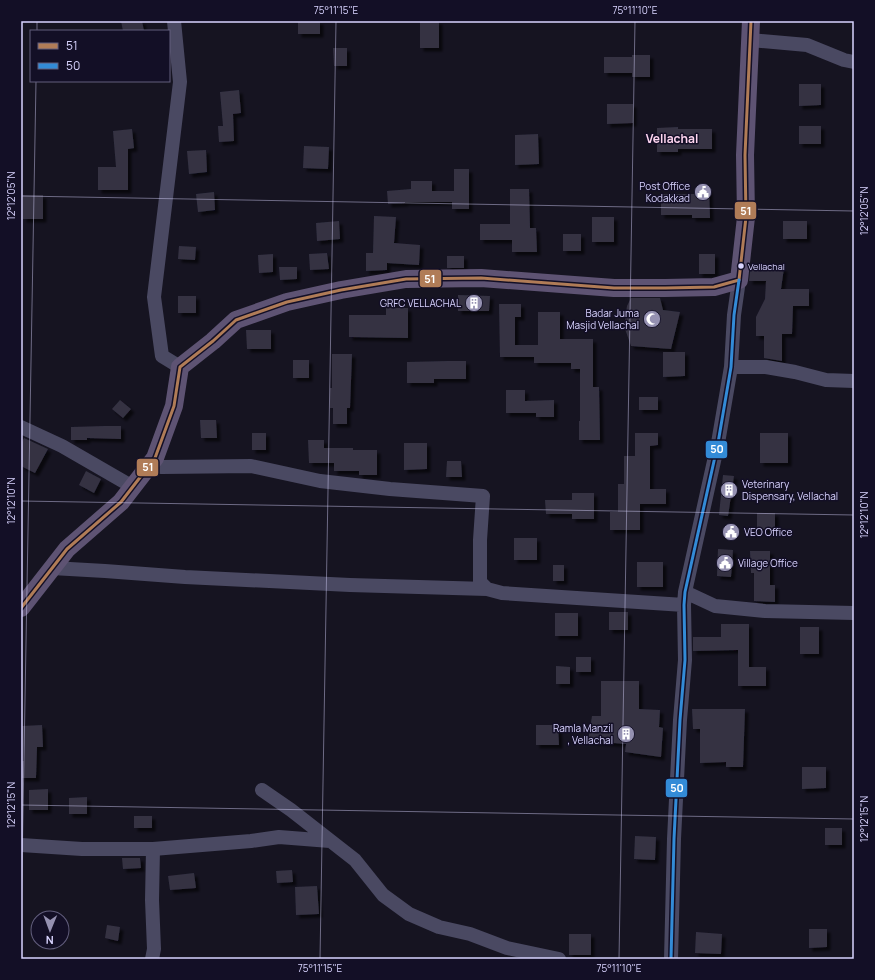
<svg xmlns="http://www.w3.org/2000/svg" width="875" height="980" viewBox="0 0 875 980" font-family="Manrope,sans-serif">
	<defs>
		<filter id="shadow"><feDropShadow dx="3.5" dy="3.5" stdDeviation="1" flood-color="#0009"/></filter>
	</defs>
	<rect width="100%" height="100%" fill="#161421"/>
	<path fill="#343243" filter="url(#shadow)" d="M121,21h21l2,10h-21z
		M298,21h22v13h-22z
		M420,21h19v27h-19z
		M333,48h14v18h-13z
		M632,55h18v22h-18v-4h-28v-16h28z
		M799,84h22v21l-22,1z
		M239,90l2,23 -8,1 1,27 -15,1 -1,-16h5l-3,-34z
		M607,104h26v19l-26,1z
		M799,126h22v18h-22z
		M678,127v2h34v20h-34v3h-21v-24z
		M132,129l2,19 -6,1v41h-30v-23h18l-3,-36z
		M538,134l1,30 -24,1v-30z
		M304,146l25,1 -1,22 -25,-1z
		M206,150l1,22 -18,2 -2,-23z
		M454,169h15v40h-17v-7h-47v1l-17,1 -1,-13 24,-2v-8h21v10h22z
		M510,189h19l1,39h6l1,24h-25v-12h-32v-16h30z
		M698,189h11l1,29h-18v-3h-31v-21h37z
		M214,192l1,18 -17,2 -2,-18z
		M23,195h20v24h-20z
		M374,216l22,1 -2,26 26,2 -1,20 -32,-2v7l-21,1v-18h7z
		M592,217h22v25h-22z
		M339,221l1,18 -23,2 -1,-18z
		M783,221h24v18h-24z
		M563,234h18v17h-18z
		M179,246l17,1 -1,13 -17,-1z
		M327,253l2,16 -19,1 -1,-16z
		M273,254v18l-14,1 -1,-18z
		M699,254h16v20h-16z
		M447,256h17v12h-17z
		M751,264h8v2l25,2 -3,21h28v17h-16l-1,28h-10v27l-18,-3v-22h-8v-19l9,-18 1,-18h-17z
		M279,267h18v12l-17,1z
		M458,295l32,1 -1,15h-31z
		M178,296h18v17h-18z
		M631,298h29l3,12 17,2 -9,37 -40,-3 -7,-20 3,-20z
		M499,304h22v13h-6v28h23v-33h22v27h33v48h6l1,53h-21v-19h1v-52h-9v-6h-37v-6h-34z
		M386,308h22v30l-59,-1v-22h37z
		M246,330h25v19h-24z
		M663,352h22v24l-22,1z
		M332,354h20l-2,54h-3v16h-14v-16h-3v-20h2z
		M293,360h16v18h-16z
		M448,361h18v18h-32v4h-27v-21z
		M506,390h19v11l29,-1v17h-18v-4h-30z
		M639,397h19v13h-19z
		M120,400l11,9 -8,9 -11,-9z
		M200,420h16l1,18h-16z
		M105,426h16v13l-34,-1v2h-16v-13z
		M252,433h14v17h-14z
		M635,433h23v12l-8,1v43h16v15h-26v26h-30v-18h8v-28h6v-28h11z
		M760,433h28v30h-28z
		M24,438l24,11 -13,24 -14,-7v-22z
		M308,440h16v8h29v2h24v25h-18v-4h-25v-8h-25z
		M404,443h23v26l-23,1z
		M447,461h14l1,16h-16z
		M86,471l15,8 -7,14 -15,-8z
		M723,475l11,1 -6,40 -9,-1z
		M572,493h22v26h-22v-5h-26l-1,-14h27z
		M757,513h18v16h-18z
		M514,538h23v22h-23z
		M718,549l15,1 -2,27 -14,-1z
		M750,551h20v34h5v17l-21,-1v-28h-3z
		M637,562h26v25h-26z
		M553,565h11v16h-11z
		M609,612h19v18h-19z
		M555,613h23v23h-23z
		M721,624h28v43h17v19h-28v-36l-45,1v-14h28z
		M800,627h19v27h-19z
		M576,657h15v15h-15z
		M556,666l14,1v17h-14z
		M601,681h38v28l21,1 -1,17 4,1 -2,29 -36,-5 1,-8 -38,-3 4,-25h9z
		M692,709h53l-2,58h-17v-5l-26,1v-34h-7z
		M42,725l1,22h-6l-1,31h-15v-17h3l-2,-35z
		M536,725h22l1,20h-23z
		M802,767h24v21l-24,1z
		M48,789v21h-19v-20z
		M87,797v17h-18v-16z
		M134,816h18v12h-18z
		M825,828h17v17h-17z
		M635,836l21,1 -1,23 -21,-1z
		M122,858h18l1,10 -18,1z
		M292,870l1,12 -16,1 -1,-12z
		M194,873l2,15 -26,2 -2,-14z
		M317,886l2,28 -23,1 -1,-28z
		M107,925l13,2 -2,14 -13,-3z
		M809,929h18v18l-18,1z
		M696,932l26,2 -1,20 -26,-1z
		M569,934h22v21h-22z"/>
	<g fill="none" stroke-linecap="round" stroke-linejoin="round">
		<path stroke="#4a4962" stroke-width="14" d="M174,21l6,61 -26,215 8,59 18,11
			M750,40l57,5 37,15 10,2
			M731,367h35l29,5 31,8 28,1
			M21,427l41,19 71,41
			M150,465l12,2 89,-1 69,15 70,8 93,7 -3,44v42l7,7 15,4 182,12
			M52,568l53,3 80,6 165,8 137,4
			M685,592l30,14 50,5 89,2
			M262,790l29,20 64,50 28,35 26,19 30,13 31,7 37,14 52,11
			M21,845l61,4h71l98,-8 28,-4 51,4
			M152,959l2,-10 -2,-49 1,-51
			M671,959l3,-120 6,-119 5,-60 -1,-55 1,-13 33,-149 13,-76 3,-52 5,-35"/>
		<path stroke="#5e5373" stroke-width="18" d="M21,608l46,-59 54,-47 34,-44 19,-52 6,-39 33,-26 23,-21 51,-18 54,-12 65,-11 75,-1 133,10h51l49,-1 25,-7 7,-63 -1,-62 6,-134"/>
		<defs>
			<path id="bus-1" d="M21,608l46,-59 54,-47 34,-44 19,-52 6,-39 33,-26 23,-21 51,-18 54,-12 65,-11 75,-1 133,10h51l49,-1 25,-7 7,-63 -1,-62 6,-134"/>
			<path id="bus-2" d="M671,959l3,-120 6,-119 5,-60 -1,-55 1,-13 33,-149 13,-76 3,-52 5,-35"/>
		</defs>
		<use href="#bus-1" stroke="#130f26" stroke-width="6"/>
		<use href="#bus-2" stroke="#130f26" stroke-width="6"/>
		<use href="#bus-1" stroke="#b07c57" stroke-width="3"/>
		<use href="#bus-2" stroke="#338bd7" stroke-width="3"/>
	</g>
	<path fill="none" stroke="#d9d4ff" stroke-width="1" stroke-opacity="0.45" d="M37,31v-10M21,196l833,15M21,501l833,14M21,805l833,14M21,925l15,-844M320,959l16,-938M619,959l16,-938"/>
	<defs>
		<symbol id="civic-disc" viewBox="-11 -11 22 22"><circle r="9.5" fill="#9591b1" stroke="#130f26"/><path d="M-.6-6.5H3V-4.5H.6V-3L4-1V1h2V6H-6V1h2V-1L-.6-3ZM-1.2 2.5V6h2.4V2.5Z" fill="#fff"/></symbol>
		<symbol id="building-disc" viewBox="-11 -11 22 22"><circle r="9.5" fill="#9591b1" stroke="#130f26"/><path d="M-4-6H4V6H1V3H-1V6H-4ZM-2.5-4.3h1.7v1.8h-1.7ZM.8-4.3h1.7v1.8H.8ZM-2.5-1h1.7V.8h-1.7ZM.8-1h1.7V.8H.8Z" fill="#fff"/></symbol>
		<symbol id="mosque-disc" viewBox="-11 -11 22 22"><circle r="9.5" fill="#9591b1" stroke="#130f26"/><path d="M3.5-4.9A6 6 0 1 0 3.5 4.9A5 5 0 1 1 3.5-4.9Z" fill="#fff"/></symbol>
	</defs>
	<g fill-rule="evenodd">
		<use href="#civic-disc" x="693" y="182" width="20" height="20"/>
		<use href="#building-disc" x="464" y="293" width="20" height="20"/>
		<use href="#mosque-disc" x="642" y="309" width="20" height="20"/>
		<use href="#building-disc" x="719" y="480" width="20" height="20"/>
		<use href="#civic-disc" x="721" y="522" width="20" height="20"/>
		<use href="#civic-disc" x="715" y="553" width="20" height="20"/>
		<use href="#building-disc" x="616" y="724" width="20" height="20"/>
	</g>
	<circle fill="#d9d4ff" stroke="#130f26" stroke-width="1.5" cx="741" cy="266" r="3.5"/>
	<g text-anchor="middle" stroke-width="3" stroke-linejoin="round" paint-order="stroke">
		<g font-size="9" fill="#d9d4ff" stroke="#130f26" text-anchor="start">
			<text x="748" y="270">Vellachal</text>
		</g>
		<g font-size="10" fill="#d9d4ff" stroke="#130f26" text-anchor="end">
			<text x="690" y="190">Post Office<tspan x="690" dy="12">Kodakkad</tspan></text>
			<text x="461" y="307">GRFC VELLACHAL</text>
			<text x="639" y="317">Badar Juma<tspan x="639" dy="12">Masjid Vellachal</tspan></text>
			<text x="742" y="488" text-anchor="start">Veterinary<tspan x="742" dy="12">Dispensary, Vellachal</tspan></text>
			<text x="744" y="536" text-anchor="start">VEO Office</text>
			<text x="738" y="567" text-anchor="start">Village Office</text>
			<text x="613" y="732">Ramla Manzil<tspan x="613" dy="12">, Vellachal</tspan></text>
		</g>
		<g font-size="12" font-weight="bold" fill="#ffd6f0" stroke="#130f26">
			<text x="672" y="143">Vellachal</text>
		</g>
	</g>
	<g stroke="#130f26" stroke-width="1.5">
		<rect x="734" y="201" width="23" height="19" rx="4" fill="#b07c57"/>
		<rect x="419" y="269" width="23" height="19" rx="4" fill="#b07c57"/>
		<rect x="705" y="440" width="23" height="19" rx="4" fill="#338bd7"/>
		<rect x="136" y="458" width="23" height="19" rx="4" fill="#b07c57"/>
		<rect x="665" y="778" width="23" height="20" rx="4" fill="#338bd7"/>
	</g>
	<g font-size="11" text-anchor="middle" font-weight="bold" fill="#fff">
		<text x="746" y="215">51</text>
		<text x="430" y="283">51</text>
		<text x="717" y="453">50</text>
		<text x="148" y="471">51</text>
		<text x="677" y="792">50</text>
	</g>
	<rect width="875" height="980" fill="none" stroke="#130f26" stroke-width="44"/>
	<rect x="30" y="30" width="140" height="52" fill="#130f26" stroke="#625e7d"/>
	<rect x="38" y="43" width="20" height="6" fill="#b07c57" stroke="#625e7d"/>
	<text x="66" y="50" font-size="12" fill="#d9d4ff">51</text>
	<rect x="38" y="63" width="20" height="6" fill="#338bd7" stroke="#625e7d"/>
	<text x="66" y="70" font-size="12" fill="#d9d4ff">50</text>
	<g transform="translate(50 930) rotate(181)"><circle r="19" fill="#130f26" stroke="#625e7d"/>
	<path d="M0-3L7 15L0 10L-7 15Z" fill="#9591b1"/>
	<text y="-6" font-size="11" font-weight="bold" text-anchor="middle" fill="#d9d4ff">N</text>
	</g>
	<rect x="22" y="22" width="831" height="936" fill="none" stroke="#d9d4ff" stroke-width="1.5"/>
	<g font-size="10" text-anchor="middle" fill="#d9d4ff">
		<text x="336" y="14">75°11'15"E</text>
		<text x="635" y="14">75°11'10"E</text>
		<text transform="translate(11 196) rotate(-90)" y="4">12°12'05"N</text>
		<text transform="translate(864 211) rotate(-90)" y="4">12°12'05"N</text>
		<text transform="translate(11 501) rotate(-90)" y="4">12°12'10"N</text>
		<text transform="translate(864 515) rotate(-90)" y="4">12°12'10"N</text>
		<text transform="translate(11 805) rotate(-90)" y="4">12°12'15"N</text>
		<text transform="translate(864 819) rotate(-90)" y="4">12°12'15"N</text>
		<text x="320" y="972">75°11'15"E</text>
		<text x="619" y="972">75°11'10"E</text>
	</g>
</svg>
